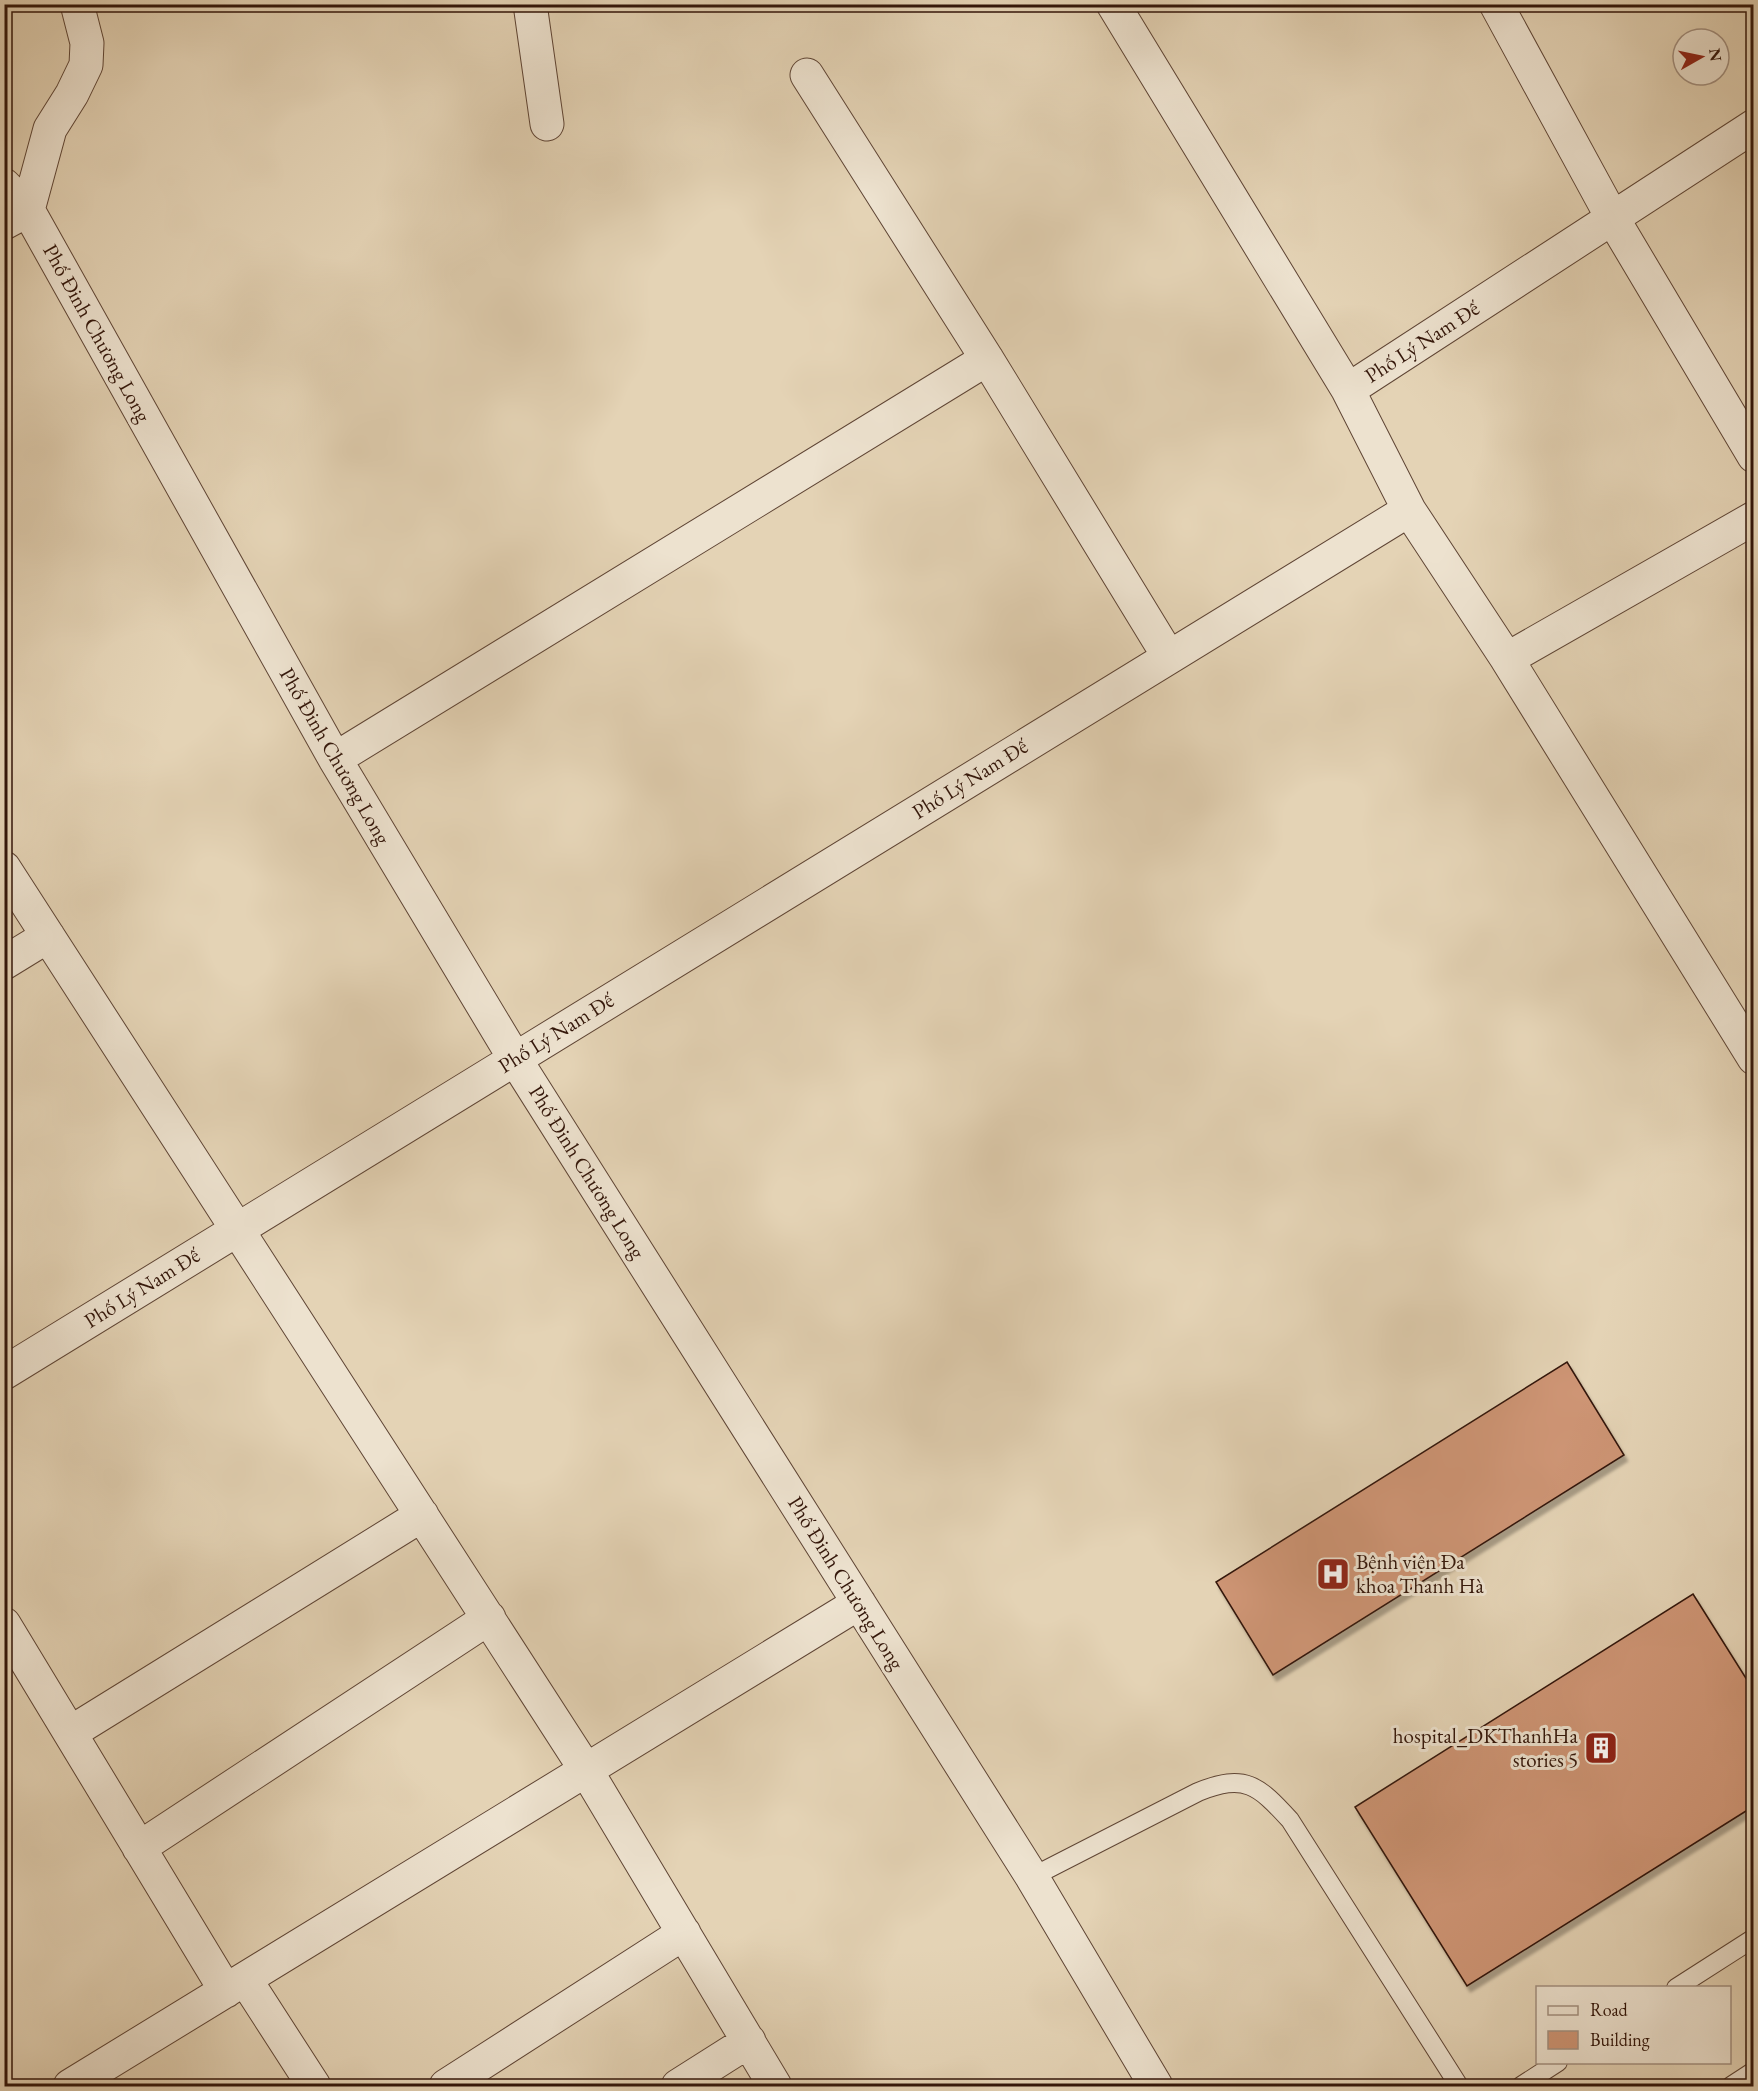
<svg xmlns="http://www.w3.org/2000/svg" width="1758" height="2091" viewBox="0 0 1758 2091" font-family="'EB Garamond',serif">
	<defs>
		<filter id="shadow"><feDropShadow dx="3.5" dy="6" stdDeviation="1.5" flood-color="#0004"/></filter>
	</defs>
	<rect width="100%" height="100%" fill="#e4d3b5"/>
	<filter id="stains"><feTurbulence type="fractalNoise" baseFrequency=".00333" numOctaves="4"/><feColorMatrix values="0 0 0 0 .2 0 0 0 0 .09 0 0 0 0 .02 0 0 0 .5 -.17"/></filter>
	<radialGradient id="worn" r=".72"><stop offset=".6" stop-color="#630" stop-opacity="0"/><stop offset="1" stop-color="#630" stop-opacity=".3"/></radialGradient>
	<path fill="#ce9575" stroke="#33160a" stroke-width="1.5" filter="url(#shadow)" d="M1567,1362l57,93 -351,220 -57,-93z
		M1693,1594l61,97v115l-287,180 -112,-179z"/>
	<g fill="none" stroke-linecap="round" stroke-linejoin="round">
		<defs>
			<path id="lane" d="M1032,1877l166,-85c47,-19 60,-7 92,28l169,266
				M1676,1988l78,-50
				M1521,2086l37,-24
				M1731,2086l23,-15"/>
			<path id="street" d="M530,4l17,120
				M1113,4l235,386
				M1496,4l117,215 141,237
				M807,75l180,284 182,298
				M4,185l24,25 307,549 180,300 517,818 124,209
				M4,223l24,-13 22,-81 22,-35 14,-29 1,-22 -10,-39
				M1409,510l98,149 247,399
				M1507,659l247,-141
				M335,759l652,-400
				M4,868l582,902 189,316
				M4,963l44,-27
				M4,1373l1405,-863 -61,-120 406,-264
				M4,1624l222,367
				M70,1733l352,-218
				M139,1848l350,-230
				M245,1979l69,107
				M70,2086l789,-483
				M446,2086l238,-153
				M678,2086l71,-45"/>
		</defs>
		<use href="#lane" stroke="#5f4535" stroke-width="20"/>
		<use href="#street" stroke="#5f4535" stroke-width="35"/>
		<use href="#lane" stroke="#ede2cf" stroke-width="18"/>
		<use href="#street" stroke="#ede2cf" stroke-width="33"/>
	</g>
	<defs>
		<symbol id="hospital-square" viewBox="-11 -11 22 22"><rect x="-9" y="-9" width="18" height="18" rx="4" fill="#8f2418" stroke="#ede2cf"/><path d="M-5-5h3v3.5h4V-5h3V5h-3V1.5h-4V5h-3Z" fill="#fff"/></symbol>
		<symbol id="building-square" viewBox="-11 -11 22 22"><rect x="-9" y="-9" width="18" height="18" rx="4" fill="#8f2418" stroke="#ede2cf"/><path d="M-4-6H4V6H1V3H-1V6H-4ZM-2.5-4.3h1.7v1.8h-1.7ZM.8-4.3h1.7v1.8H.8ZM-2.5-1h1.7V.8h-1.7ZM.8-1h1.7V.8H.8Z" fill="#fff"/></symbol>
	</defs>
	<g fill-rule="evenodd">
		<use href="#hospital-square" x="1314" y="1555" width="38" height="38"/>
		<use href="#building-square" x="1582" y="1729" width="38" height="38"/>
	</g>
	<g text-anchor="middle" stroke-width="6" stroke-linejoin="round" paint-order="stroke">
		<g font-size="21" fill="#33160a" stroke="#ede2cf">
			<text transform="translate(97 333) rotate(61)" y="7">Phố Đinh Chương Long</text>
			<text transform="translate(1422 342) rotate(-33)" y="7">Phố Lý Nam Đế</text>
			<text transform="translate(335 756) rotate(60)" y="7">Phố Đinh Chương Long</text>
			<text transform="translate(970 779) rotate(-32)" y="7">Phố Lý Nam Đế</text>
			<text transform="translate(556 1033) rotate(-32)" y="7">Phố Lý Nam Đế</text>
			<text transform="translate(587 1172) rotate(58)" y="7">Phố Đinh Chương Long</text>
			<text transform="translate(142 1288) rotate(-32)" y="7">Phố Lý Nam Đế</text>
			<text transform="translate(846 1583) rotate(58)" y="7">Phố Đinh Chương Long</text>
		</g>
		<g font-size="21" fill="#33160a" stroke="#ede2cf" text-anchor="start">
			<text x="1356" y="1569">Bệnh viện Đa<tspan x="1356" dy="24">khoa Thanh Hà</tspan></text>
			<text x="1578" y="1743" text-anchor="end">hospital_DKThanhHa<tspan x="1578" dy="24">stories 5</tspan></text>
		</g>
	</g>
	<rect width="1758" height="2091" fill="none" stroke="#e4d3b5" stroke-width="24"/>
	<rect x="6" y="6" width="1746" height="2079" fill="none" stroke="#33160a" stroke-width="3"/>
	<rect x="12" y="12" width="1734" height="2067" fill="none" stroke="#33160a" stroke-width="1.5"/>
	<rect x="1536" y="1986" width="195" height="78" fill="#ede2cf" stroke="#a39080" stroke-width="1.5"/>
	<rect x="1548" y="2006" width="30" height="9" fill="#ede2cf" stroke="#a39080" stroke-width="1.5"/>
	<text x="1590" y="2016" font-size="18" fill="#33160a">Road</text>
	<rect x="1548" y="2031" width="30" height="18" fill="#ce9575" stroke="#a39080" stroke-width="1.5"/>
	<text x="1590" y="2046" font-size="18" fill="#33160a">Building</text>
	<g transform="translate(1701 57) rotate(81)"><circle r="28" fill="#ede2cf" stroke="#a39080" stroke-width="1.5"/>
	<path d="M0-4.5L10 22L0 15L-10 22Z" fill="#8f2418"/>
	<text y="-9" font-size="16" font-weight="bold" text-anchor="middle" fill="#33160a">N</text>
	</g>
	<rect width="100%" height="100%" filter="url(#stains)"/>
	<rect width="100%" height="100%" fill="url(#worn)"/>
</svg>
